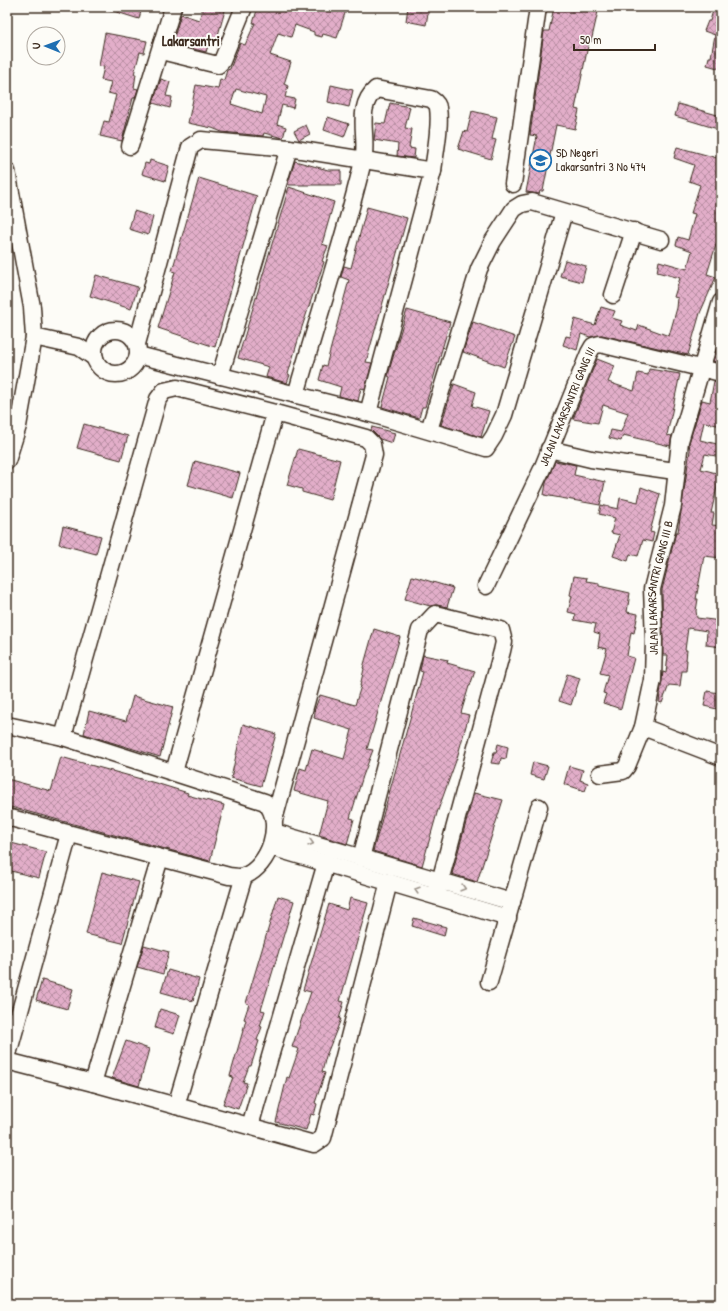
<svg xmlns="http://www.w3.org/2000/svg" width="728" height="1311" viewBox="0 0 728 1311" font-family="'Patrick Hand',sans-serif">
	<defs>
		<pattern id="building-cross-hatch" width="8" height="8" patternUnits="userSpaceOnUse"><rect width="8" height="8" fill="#e2aec9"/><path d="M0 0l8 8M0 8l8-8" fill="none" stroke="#b88ea3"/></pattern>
	</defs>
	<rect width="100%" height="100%" fill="#fdfcf7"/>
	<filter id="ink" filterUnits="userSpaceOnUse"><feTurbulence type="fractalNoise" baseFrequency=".025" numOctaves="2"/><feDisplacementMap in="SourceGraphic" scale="8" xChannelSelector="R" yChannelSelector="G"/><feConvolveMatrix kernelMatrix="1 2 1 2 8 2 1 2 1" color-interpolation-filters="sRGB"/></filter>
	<g filter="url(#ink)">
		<path fill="url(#building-cross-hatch)" stroke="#3b2a1e" fill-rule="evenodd" d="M108,7h34l-3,12 -32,-10z
			M203,7h23l-8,28 4,2 -3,7 -9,-4 -4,12 -34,-8 9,-30 18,6z
			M258,7h89l-10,31 -14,-4 -1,3 -8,-2v-3l-19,-7 -4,12 -13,-4 -8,22 21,7 -7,22 4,2 -3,11 10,2 -2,9 -11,-3 -5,19 9,3 -3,11 -19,-5 -1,3 -41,-4 -10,-4 -24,-5 8,-38 22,4 2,-10 4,1 3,-10 3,-1 10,-26 5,2 10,-22h-2zM236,89l30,8 -4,17 -31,-10z
			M408,7h21l-3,18 -20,-4z
			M554,7h45l-8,35 -2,-1 -14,68 4,1 -4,19 -19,-4 -13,66h-3l-1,3 -13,-2 11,-56 -7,-1 14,-104h5z
			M714,7h7v62l-14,-4 2,-8h2l4,-22 -11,-4 4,-10h2z
			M105,33l42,8 -3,12 -4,-1 -6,22h2l-2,14 4,1 -3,9h-2l-11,43 -22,-5 4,-15 5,1 7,-27 -8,-2 3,-11 -10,-2 3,-13 -5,-1z
			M161,79l9,3 -4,14 6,1 -2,11 -17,-5z
			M331,85l22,5 -4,17 -21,-5z
			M390,103l20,4 -5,21 7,1 -3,19 6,1 -1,9 -17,-2 1,-12 -24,-4 2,-17 9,1z
			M678,104l43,12v14l-46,-14z
			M472,111l25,6 -5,22 4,1 -5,19 -33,-10 6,-18 3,1z
			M328,117l21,7 -5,13 -20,-7z
			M306,125l4,9 -11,6 -5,-9z
			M677,147l44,12v88l-5,-2 -9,29 9,3 -16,36 -12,42 -86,-20 -12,2 -9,-3 -4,16 -14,-5 3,-9 4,1 5,-18 20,6 6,-18 14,4 -3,7 10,3 -2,4 17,6 2,-6 30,11 8,-28 1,-10 -4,-1 6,-19 -23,-6 2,-11 28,8 5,-18 -16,-6 2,-8 10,3 7,-26 -4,-1 9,-28 -11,-4 5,-16 -20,-7z
			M150,160l19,6 -4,15 -23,-7 3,-11 4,1z
			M295,161l33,9h13v15h-52l-1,-2z
			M199,178l58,18 -42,151 -57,-19 17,-56 -3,-1z
			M289,187l45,15 -12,42 6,2 -6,15 2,1 -22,65 -14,47 2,1 -3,8 -21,-6 3,-10 -31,-9z
			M367,207l40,11 -41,144 6,1 -7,26 -4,-1 -3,13 -19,-5 2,-9 -22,-7 4,-15 3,1 23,-86 -8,-3 3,-11 7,2z
			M134,211l19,6 -5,18 -19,-6z
			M565,260l21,6 -4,16 -22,-6z
			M96,275l42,12 -7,22 -41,-13z
			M407,310l43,12 -25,85h-3l-3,11 -37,-11 8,-30 -2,-1 3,-12z
			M473,322l42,15 -11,30 -41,-15z
			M718,347h3l-3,16 -5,-2z
			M597,359l18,7 -7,16 26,9 4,-18 10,2 1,-6 31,5 -13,61 5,1 -2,10 -47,-11 -2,6 -12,-3 2,-8 10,2 7,-19 -25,-8 -5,18 -25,-4z
			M714,381l7,1v44l-17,-4 -4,18 21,5v12l-16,-3 -4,15 19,5 -9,39h3l-2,12 9,1v32l-17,-2 -8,43h2l-2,12 1,7 24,3v26l-15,-2 1,-14 -19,-3 -3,22h2l-1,10h1l-1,11h-4l-2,15 -11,-1 -7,18 -3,-1 4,-30 3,1 2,-18h-5l-1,-65 14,-58h2l12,-82 -1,-7 13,-43 8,2z
			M454,384l22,8 -4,14 17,5 -8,26 -40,-12z
			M84,424l44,12 -7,24 -44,-12z
			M372,427l23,6 -3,10 -12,-4 -9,-9z
			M298,449l42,11 -10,40 -28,-8v-3l-15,-4z
			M195,461l45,12 -7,25 -45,-13z
			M555,461l21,4 -2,10 31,7 -5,23 -56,-10 2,-12z
			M641,487l19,7 -10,38 4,1 -2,9 -9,-2 -5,16 -8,-2 -2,7 -15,-5 7,-21 -9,-2 4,-15 -16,-4 2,-9 17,4 2,-11 18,4z
			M63,526l38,10 -5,18 -37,-10z
			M412,576l41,12 -6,19 -10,-2 -7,1 -25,-7z
			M574,576l13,2 -1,3 13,2v3l31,7 -3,19 11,2 -4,19 -3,-1 -4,24 7,2 -13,51 -18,-6 3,-9 -3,-1 5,-18 -8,-2 7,-24 -9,-2 2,-13 -6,-2 2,-8 -22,-4 2,-6 -8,-2 4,-16 -2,-1z
			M374,629l26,8 -33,112 6,1 -10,26 -13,42 4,1 -7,25 -28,-9 9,-34 -34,-10 6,-23 6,2 6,-21 32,10 8,-29 -38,-12 1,-6 -1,-1 6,-16 35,10 6,-19h-1l4,-17 -1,-1z
			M423,655l25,5 -1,3 28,8 -5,15h-1l-8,27 8,2 -12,43 -20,55 -15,53 -49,-15 50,-179 -3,-1z
			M567,674l13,4 -9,27 -12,-4z
			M707,691l12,2 -2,16 -13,-3z
			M133,696l40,11 -13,50 -76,-23 5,-23 37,10z
			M243,724l33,10 -15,52 -30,-8z
			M498,744l10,3 -2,12 -5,-1 -1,6 -9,-1 3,-11h2z
			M61,757l98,27 29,9 -1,2 37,10 -14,56 -203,-55v-27l44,12z
			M533,762l15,4 -4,13 -14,-4z
			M569,766l14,4 -3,10 8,3 -3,8 -21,-7z
			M474,793l29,7 -26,82 -25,-8z
			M11,843l35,9 -7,26 -32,-8v-11z
			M102,872l37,10 -17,61 -36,-9z
			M278,896l16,5 -33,109 4,1 -5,15 2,1 -5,13 2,1 -8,25h-2l-6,16 4,1 -9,26 -15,-5 10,-27 -3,-1 16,-56 -2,-1 5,-15 -3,-1z
			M350,898l18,5 -28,98 4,1 -5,17h2l-15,37 -4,16 3,1 -10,30 2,1 -3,11 -3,-1 -5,16 -30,-8 11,-45 2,1 10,-29 -7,-2 19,-55 -8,-2 26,-86 18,6z
			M414,918l32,9 -2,9 -32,-10z
			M144,945l25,7 -6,22 -26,-7z
			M168,970l31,9 -6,22 -32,-9z
			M42,980l31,9 -6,20 -31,-9z
			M160,1009l20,6 -6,19 -19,-6z
			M126,1041l23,8 -10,37 -27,-8z"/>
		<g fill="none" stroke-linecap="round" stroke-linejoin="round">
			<defs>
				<g id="minor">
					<path d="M161,51l57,14 4,-4 22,-54"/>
					<path d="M130,146l43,-139"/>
					<path d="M7,171l25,136 2,30 -16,89 -11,35"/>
					<path d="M513,184l25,-177"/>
					<path d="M613,295l21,-64"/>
					<circle cx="116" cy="352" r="22"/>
					<path d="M34,337l45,10 16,11"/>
					<path d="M137,344l53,-197 11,-7 88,8 144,23 -65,242"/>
					<path d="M138,355l230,58 118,35 8,-12 10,-21 60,-203"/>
					<path d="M220,376l69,-228"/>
					<path d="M296,395c22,-78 48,-155 67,-234 6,-24 -9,-53 13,-72l55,10c3,2 7,5 7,9 3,18 -3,45 -5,63"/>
					<path d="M429,430l50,-161 14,-28 21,-32 8,-5 10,-2 129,38"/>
					<path d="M549,449l42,10 84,12"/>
					<path id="s1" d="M486,586l56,-117 47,-116 4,-7 7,-2 121,29"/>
					<path d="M7,725l56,12 202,65c20,20 4,65 -21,74 -4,2 -11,0 -15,0l-222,-59"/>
					<path d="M643,727l78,30"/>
					<path d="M63,737l95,-338 6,-8 13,-3 98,25 91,25 6,6 2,11 -100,365"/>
					<path d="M174,772l101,-359"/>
					<path id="s2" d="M600,774l23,-3 4,-5 16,-39 10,-47 1,-40 -2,-51 21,-83 7,-65 41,-139"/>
					<path d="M274,832l238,70"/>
					<path d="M271,847l237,71"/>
					<path d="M361,858l59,-228 15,-16 66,16 3,12 -2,9 -66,245"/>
					<path d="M489,982l50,-175"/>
					<path d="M7,1058l62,-224"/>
					<path d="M7,1061l86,22 221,61 9,-6 66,-256"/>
					<path d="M93,1083l67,-225"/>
					<path d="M176,1106l68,-230"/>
					<path d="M250,1126l76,-263"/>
				</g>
			</defs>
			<use href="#minor" stroke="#3b2a1e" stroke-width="19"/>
			<use href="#minor" stroke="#fdfcf7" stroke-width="16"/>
		</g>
		<defs><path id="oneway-chevron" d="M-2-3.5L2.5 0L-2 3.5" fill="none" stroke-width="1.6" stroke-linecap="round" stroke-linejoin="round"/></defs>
		<g stroke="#9c938a">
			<use href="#oneway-chevron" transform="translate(311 843) rotate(16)"/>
			<use href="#oneway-chevron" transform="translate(463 888) rotate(16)"/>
			<use href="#oneway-chevron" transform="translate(417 890) rotate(-163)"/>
		</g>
	</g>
	<defs>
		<symbol id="school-ring" viewBox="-11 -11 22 22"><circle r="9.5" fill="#fdfcf7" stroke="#1f6fb2" stroke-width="1.5"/><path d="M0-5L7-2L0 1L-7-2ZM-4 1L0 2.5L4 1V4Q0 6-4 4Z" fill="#1f6fb2"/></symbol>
	</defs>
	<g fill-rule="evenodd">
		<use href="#school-ring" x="528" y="148" width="25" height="25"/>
	</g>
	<g text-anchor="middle" stroke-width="4" stroke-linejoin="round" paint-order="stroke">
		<g font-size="12" fill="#3b2a1e" stroke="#fdfcf7" text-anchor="start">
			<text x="556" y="157">SD Negeri<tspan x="556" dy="14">Lakarsantri 3 No 474</tspan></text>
		</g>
		<g font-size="12" fill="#3b2a1e" stroke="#fdfcf7">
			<text dy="4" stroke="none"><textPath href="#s1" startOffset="197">JALAN LAKARSANTRI GANG III</textPath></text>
			<text dy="4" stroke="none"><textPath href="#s2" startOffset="213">JALAN LAKARSANTRI GANG III B</textPath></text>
		</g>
		<g font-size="14" font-weight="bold" fill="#3b2a1e" stroke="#fdfcf7">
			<text x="191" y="46">Lakarsantri</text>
		</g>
	</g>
	<rect width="728" height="1311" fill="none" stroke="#fdfcf7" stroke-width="24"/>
	<rect x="12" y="12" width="704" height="1287" fill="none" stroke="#3b2a1e" stroke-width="1.5" filter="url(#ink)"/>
	<g transform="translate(46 46) rotate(271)"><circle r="19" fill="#fdfcf7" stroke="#afa8a0"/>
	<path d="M0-3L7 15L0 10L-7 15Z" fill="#1f6fb2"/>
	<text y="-6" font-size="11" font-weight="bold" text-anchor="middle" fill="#3b2a1e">U</text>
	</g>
	<path d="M574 44v6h81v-6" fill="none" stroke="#3b2a1e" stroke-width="2"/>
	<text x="580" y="44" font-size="12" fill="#3b2a1e" stroke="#fdfcf7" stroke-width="3" paint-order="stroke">50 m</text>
</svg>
